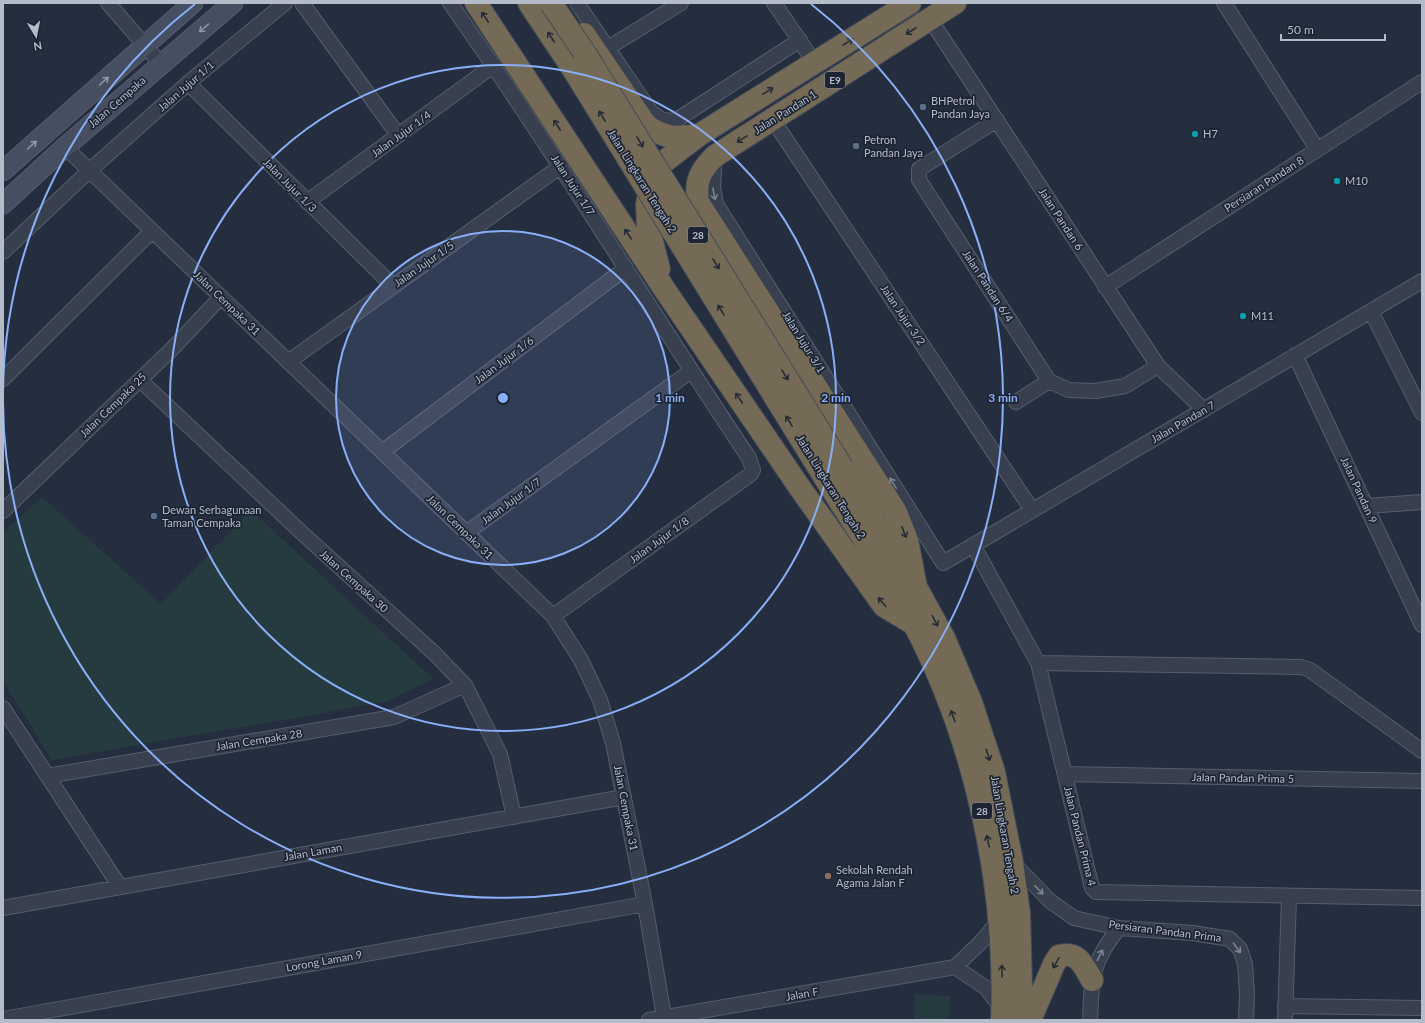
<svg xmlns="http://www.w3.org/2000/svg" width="1425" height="1023" viewBox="0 0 1425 1023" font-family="Lato,sans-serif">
	<rect width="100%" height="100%" fill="#242e3f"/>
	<path fill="#263b40" d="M42,497l119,107 90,-94 182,169 -47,23 -334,58 -49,-79v-148z
		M915,994l35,2 -1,24h-35z"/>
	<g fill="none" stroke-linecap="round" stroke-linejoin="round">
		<defs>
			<path id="street" d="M108,3l53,61
				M302,3l96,132
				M450,3c104,148 198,304 299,455l4,12 -2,4 -198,142
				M577,3l74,109 11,8 13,1 125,-81
				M774,3l40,59
				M1224,3l93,146
				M930,19l228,347 46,44
				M608,48l73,-45
				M188,83l205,203
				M773,120l259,390
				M997,120l-78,49v11l130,201 20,9 26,1 30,-5 33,-20
				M65,147l488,469 28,44 19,40 13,43 32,161 19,113
				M715,156l-2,31 3,17 227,359 479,-282
				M307,202l187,-137
				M3,252l86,-81 99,-88 97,-80
				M1105,287l317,-205
				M1371,311l51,102
				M1295,355l127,270
				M288,362l273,-196
				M3,379l149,-148
				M140,380l162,153 132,120 31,32 35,69 14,63
				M1016,402l33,-21
				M382,452l244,-184
				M1366,506l56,-4
				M3,511l168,-161 50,-53
				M466,533l225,-162
				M973,545l65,118 54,225 4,4 326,6
				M1038,663l263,4 9,3 112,81
				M3,708l117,179
				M1065,774l357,7
				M47,776l347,-59 71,-32
				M1012,862l38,39 24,17 45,10 74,5 37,6 10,10 5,15 2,29 -1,27
				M3,908l621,-111
				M955,967l31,21 16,21
				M1285,1006l137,2
				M3,1019l642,-115
				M649,1020l306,-53 26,-25 19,-23
				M1090,1020c2,-43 1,-57 29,-92
				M1285,1020l4,-123"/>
			<path id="secondary" d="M3,171l190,-168
				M3,204l62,-57 168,-144"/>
			<path id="highway" d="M476,3l189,287 135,198 84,118 30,18
				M529,3l44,66
				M584,34l62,91c18,14 33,13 53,10
				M659,269l-11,-43 -1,-21 3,-19 11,-22 38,-29 211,-132
				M842,467l74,120 28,51 27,64 23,70 18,90 7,51 3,107
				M825,478c30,48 62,95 88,144 63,119 94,264 89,398
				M916,587l-9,-47 -11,-28 -198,-310c-3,-21 2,-31 17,-46l240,-153
				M1030,1020l24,-56 5,-8c20,-5 24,9 33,24"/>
		</defs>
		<use href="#street" stroke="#565e6c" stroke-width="16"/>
		<use href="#secondary" stroke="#565e6c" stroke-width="21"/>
		<use href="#highway" stroke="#434b59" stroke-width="24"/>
		<use href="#street" stroke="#38404f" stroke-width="14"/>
		<use href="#secondary" stroke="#464f62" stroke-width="19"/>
		<use href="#highway" stroke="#756a55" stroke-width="22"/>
		<defs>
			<path id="highway-bridge" d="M551,3l37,55 254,409
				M573,69l252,409"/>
		</defs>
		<use href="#highway-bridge" stroke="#434b59" stroke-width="24" stroke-linecap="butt"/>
		<use href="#highway-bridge" stroke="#756a55" stroke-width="22"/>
	</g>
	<defs><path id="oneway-shaft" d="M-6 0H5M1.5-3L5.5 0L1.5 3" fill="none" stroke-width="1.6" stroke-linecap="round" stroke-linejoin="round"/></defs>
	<g stroke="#262c37">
		<use href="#oneway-shaft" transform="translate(485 17) rotate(-123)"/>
		<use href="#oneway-shaft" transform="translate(911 31) rotate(147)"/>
		<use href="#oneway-shaft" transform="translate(551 37) rotate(-124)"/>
		<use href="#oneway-shaft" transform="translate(848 42) rotate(-32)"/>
		<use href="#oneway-shaft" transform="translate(768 91) rotate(-32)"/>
		<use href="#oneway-shaft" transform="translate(602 116) rotate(-122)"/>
		<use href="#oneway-shaft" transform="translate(557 125) rotate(-123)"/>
		<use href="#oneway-shaft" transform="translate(742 139) rotate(148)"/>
		<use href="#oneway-shaft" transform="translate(640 142) rotate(58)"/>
		<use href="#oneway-shaft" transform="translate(628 234) rotate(-123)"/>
		<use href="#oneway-shaft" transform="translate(716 264) rotate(58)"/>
		<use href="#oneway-shaft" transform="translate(721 310) rotate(-122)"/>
		<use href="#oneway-shaft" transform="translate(785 375) rotate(58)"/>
		<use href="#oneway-shaft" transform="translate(739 398) rotate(-124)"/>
		<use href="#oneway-shaft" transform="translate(789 421) rotate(-122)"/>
		<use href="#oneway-shaft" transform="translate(904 532) rotate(69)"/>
		<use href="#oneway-shaft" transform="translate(882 602) rotate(-130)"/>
		<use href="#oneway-shaft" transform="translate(935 621) rotate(62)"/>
		<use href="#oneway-shaft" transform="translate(953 716) rotate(-109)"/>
		<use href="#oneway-shaft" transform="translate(988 755) rotate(72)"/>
		<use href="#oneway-shaft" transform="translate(988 841) rotate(-102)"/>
		<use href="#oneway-shaft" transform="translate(1056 963) rotate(120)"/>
		<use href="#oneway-shaft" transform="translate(1002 971) rotate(-92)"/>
	</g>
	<g stroke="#8e95a5">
		<use href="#oneway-shaft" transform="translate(204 28) rotate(140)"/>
		<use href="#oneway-shaft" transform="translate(104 81) rotate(-42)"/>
		<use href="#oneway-shaft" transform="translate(32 145) rotate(-42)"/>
	</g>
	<g stroke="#7c8492">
		<use href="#oneway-shaft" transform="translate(714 194) rotate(79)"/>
		<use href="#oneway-shaft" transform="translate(893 483) rotate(-122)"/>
		<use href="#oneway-shaft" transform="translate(1039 890) rotate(45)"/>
		<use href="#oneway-shaft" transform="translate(1237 948) rotate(53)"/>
		<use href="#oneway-shaft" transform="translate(1100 955) rotate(-63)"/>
	</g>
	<circle cx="503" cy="398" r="167" fill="#8aaff9" fill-opacity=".12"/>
	<g fill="none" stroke="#8aaff9" stroke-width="2">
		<circle cx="503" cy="398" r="167"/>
		<circle cx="503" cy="398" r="333"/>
		<path d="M3 394A500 500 0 0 1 195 4M811 4A500 500 0 1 1 3 402"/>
	</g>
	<g fill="#5c6f8a" stroke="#1d2534" stroke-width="1.5">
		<circle cx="923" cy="107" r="4"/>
		<circle cx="856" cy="146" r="4"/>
		<circle cx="154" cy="516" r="4"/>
	</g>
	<g fill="#0f9aa8" stroke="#1d2534" stroke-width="1.5">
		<circle cx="1195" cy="134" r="4"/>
		<circle cx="1337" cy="181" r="4"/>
		<circle cx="1243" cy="316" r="4"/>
	</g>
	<circle fill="#8d6e63" stroke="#1d2534" stroke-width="1.5" cx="828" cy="876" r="4"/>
	<g text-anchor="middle" stroke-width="3.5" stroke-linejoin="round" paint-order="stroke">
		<g fill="#1d2534" stroke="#878e9c" stroke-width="1">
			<rect x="825" y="72" width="20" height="16" rx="3"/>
			<rect x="688" y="227" width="20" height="16" rx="3"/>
			<rect x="972" y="803" width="20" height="16" rx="3"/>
		</g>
		<g font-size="10" font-weight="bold" fill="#b4bbc9">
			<text x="835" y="84">E9</text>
			<text x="698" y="239">28</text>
			<text x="982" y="815">28</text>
		</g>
		<g font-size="11" fill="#b4bbc9" stroke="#1d2534">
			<text transform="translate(186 86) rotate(-41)" y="4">Jalan Jujur 1/1</text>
			<text transform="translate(117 102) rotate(-41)" y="4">Jalan Cempaka</text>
			<text transform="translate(785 112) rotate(-32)" y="4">Jalan Pandan 1</text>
			<text transform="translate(401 134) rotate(-36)" y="4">Jalan Jujur 1/4</text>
			<text transform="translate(642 181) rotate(58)" y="4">Jalan Lingkaran Tengah 2</text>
			<text transform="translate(1264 184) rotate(-33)" y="4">Persiaran Pandan 8</text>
			<text transform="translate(290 185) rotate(45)" y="4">Jalan Jujur 1/3</text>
			<text transform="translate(573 185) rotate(57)" y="4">Jalan Jujur 1/7</text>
			<text transform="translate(1061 219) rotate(57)" y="4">Jalan Pandan 6</text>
			<text transform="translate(424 264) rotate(-35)" y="4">Jalan Jujur 1/5</text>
			<text transform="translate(988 286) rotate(57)" y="4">Jalan Pandan 6/4</text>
			<text transform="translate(227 303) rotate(44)" y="4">Jalan Cempaka 31</text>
			<text transform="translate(903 315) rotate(56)" y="4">Jalan Jujur 3/2</text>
			<text transform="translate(804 342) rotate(58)" y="4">Jalan Jujur 3/1</text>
			<text transform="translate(504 360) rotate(-37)" y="4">Jalan Jujur 1/6</text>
			<text transform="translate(113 405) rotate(-44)" y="4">Jalan Cempaka 25</text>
			<text transform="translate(1183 422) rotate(-30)" y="4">Jalan Pandan 7</text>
			<text transform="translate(831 487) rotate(58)" y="4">Jalan Lingkaran Tengah 2</text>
			<text transform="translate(1359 490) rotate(65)" y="4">Jalan Pandan 9</text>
			<text transform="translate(511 501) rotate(-36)" y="4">Jalan Jujur 1/7</text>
			<text transform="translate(460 527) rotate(44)" y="4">Jalan Cempaka 31</text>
			<text transform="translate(659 540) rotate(-36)" y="4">Jalan Jujur 1/8</text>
			<text transform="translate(354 581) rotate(42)" y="4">Jalan Cempaka 30</text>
			<text transform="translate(259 740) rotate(-9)" y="4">Jalan Cempaka 28</text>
			<text transform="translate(1243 778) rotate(1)" y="4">Jalan Pandan Prima 5</text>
			<text transform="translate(626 808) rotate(79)" y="4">Jalan Cempaka 31</text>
			<text transform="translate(1005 835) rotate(80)" y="4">Jalan Lingkaran Tengah 2</text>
			<text transform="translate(1080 836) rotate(76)" y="4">Jalan Pandan Prima 4</text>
			<text transform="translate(313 852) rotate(-10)" y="4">Jalan Laman</text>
			<text transform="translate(1165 931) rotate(7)" y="4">Persiaran Pandan Prima</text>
			<text transform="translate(324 961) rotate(-10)" y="4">Lorong Laman 9</text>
			<text transform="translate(802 994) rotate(-10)" y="4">Jalan F</text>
		</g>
		<g font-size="11" fill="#b4bbc9" stroke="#1d2534" text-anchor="start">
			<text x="931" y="105">BHPetrol<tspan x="931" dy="13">Pandan Jaya</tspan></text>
			<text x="1203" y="138">H7</text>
			<text x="864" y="144">Petron<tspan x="864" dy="13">Pandan Jaya</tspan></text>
			<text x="1345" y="185">M10</text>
			<text x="1251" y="320">M11</text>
			<text x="162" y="514">Dewan Serbagunaan<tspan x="162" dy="13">Taman Cempaka</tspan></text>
			<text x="836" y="874">Sekolah Rendah<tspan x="836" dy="13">Agama Jalan F</tspan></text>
		</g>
	</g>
	<circle cx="503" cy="398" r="6" fill="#8aaff9" stroke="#1d2534" stroke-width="2"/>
	<g font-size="12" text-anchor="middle" font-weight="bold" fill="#8aaff9" stroke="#1d2534" stroke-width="3.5" stroke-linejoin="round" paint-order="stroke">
		<text x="670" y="402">1 min</text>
		<text x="836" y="402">2 min</text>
		<text x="1003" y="402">3 min</text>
	</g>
	<rect width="1425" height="1023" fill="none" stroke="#b4bbc9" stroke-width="8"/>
	<g transform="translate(36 36) rotate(170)" stroke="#1d2534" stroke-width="3" paint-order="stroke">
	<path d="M0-3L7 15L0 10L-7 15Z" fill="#b4bbc9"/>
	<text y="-6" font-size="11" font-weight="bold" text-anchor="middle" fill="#b4bbc9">N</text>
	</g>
	<path d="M1281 34v6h104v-6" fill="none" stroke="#b4bbc9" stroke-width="2"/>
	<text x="1287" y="34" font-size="12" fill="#b4bbc9" stroke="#1d2534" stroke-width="3" paint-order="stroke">50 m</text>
</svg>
